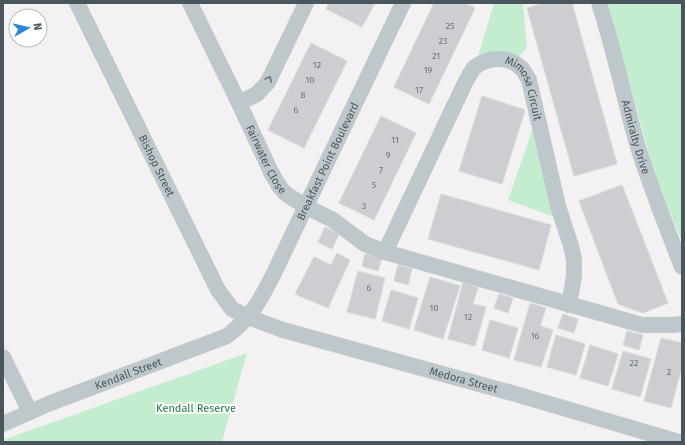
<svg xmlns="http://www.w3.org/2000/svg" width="685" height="445" viewBox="0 0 685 445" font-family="'Fira Sans',sans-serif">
	<rect width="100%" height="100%" fill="#f3f1f2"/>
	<path fill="#c4edcf" d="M494,3h29l4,44 -9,11 -40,-1z
		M608,3h74v238l-27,-64z
		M532,131l23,86 -47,-17z
		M247,353l-25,89h-219v-2z"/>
	<path fill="#ccced2" stroke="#d6d8dc" d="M329,3h46l-13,24 -36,-18z
		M434,3h30l11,5 -46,96 -35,-17z
		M544,3h28l45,161 -43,12 -47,-168z
		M311,43l36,18 -43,87 -36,-18z
		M482,96l43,14 -23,74 -43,-13z
		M381,116l35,17 -42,87 -35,-17z
		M622,185l46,118 -25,10 -25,-9 -39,-103z
		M441,194l110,31 -12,45 -111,-31z
		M325,227l14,7 -7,15 -14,-7z
		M337,253l13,7 -22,48 -33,-14 19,-37 17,8z
		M365,254l17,4 -4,13 -16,-5z
		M398,265l14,4 -4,16 -14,-4z
		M358,271l27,7 -10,41 -28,-7z
		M430,277l30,9 -17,53 -29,-9z
		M463,283l15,4 -5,17 13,3 -11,39 -27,-7z
		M391,290l27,8 -9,31 -27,-8z
		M499,294l14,4 -5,15 -14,-5z
		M530,303l16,5 -6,18 13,4 -12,37 -27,-7z
		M563,314l15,5 -4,14 -16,-5z
		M490,320l28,8 -9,30 -27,-8z
		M627,331l16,4 -4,15 -16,-5z
		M556,335l29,9 -9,31 -29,-8z
		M661,338l21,5v23l-11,42 -27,-7z
		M590,345l28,9 -10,32 -28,-8z
		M623,351l28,8 -11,38 -28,-8z"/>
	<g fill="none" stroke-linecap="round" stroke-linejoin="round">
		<g stroke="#bec7cc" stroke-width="16">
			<path id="s1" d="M77,3l141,287 14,19 16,8 35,13 229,63 167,49"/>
			<path id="s2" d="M190,3l49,100 32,69 8,14 7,8 19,12 28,14 32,24 20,8 257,73h30l10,-1"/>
			<path id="s3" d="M599,3c15,46 25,94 38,141 13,42 29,82 45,123"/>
			<path d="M239,103l18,-9 11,-12 38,-79"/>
			<path id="s4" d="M385,252l80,-169c3,-5 6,-12 10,-16 14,-11 35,-11 47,2 3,3 5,8 7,11l29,126 13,40 3,13v17l-5,29"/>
			<path d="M3,357l27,55"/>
			<path id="s5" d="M3,424l45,-20 179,-68c25,-19 34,-37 48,-65l128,-268"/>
		</g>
	</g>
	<defs><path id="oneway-chevron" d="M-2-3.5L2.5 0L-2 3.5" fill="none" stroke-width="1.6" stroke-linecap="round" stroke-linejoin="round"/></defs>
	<use stroke="#6d787e" href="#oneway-chevron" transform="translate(269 79) rotate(-60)"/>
	<g text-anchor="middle" stroke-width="4" stroke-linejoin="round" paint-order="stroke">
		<g font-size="9" fill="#6a747a">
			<text x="450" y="29">25</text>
			<text x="443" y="44">23</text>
			<text x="436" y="59">21</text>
			<text x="317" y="68">12</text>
			<text x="428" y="73">19</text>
			<text x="310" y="83">10</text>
			<text x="419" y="93">17</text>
			<text x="303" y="98">8</text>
			<text x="296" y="113">6</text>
			<text x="395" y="143">11</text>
			<text x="388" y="158">9</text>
			<text x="381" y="173">7</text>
			<text x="374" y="188">5</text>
			<text x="364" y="209">3</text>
			<text x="369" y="291">6</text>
			<text x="434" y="311">10</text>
			<text x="468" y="320">12</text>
			<text x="535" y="339">16</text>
			<text x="634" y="366">22</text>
			<text x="669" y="375">2</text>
		</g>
		<g font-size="11" fill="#4a565d" stroke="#fff">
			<text dy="4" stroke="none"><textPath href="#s4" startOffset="275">Mimosa Circuit</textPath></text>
			<text dy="4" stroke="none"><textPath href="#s3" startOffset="139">Admiralty Drive</textPath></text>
			<text dy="4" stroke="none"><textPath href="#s2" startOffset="174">Fairwater Close</textPath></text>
			<text dy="4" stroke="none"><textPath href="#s5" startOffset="444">Breakfast Point Boulevard</textPath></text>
			<text dy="4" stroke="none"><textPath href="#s1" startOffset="181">Bishop Street</textPath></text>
			<text dy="4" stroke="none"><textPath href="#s5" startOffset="135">Kendall Street</textPath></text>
			<text dy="4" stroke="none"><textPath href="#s1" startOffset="586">Medora Street</textPath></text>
		</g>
		<g font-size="11" fill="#1f7b43" stroke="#fff">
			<text x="196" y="412">Kendall Reserve</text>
		</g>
	</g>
	<rect width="685" height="445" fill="none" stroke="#4a565d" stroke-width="8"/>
	<g transform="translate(28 28) rotate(82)"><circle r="19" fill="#ffffff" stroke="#b7bbbe"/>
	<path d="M0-3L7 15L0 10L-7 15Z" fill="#2887d7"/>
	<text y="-6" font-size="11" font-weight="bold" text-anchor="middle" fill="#4a565d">N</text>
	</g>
</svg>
